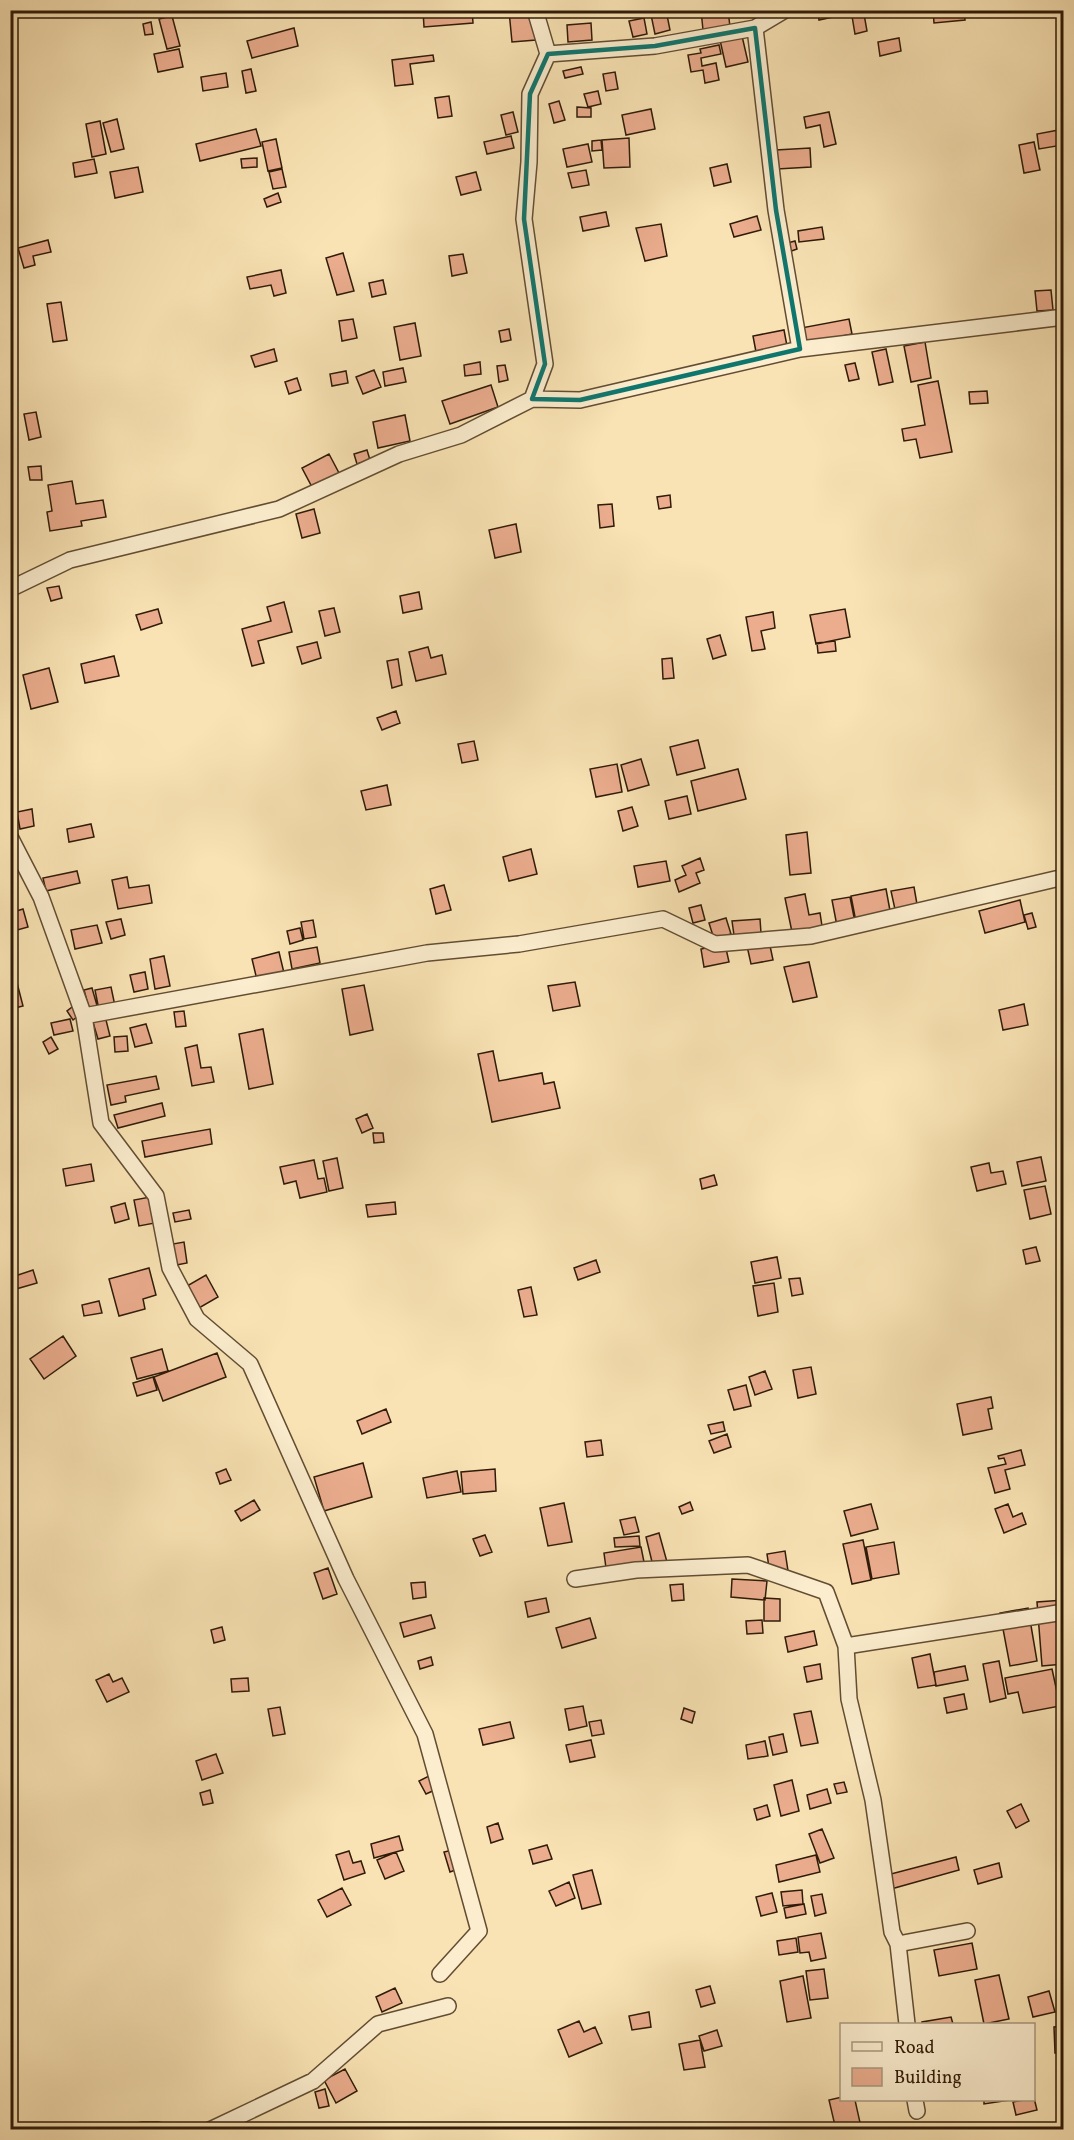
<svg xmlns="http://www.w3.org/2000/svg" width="1074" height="2140" viewBox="0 0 1074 2140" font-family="Vollkorn,serif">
	<rect width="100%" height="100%" fill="#f9e3b4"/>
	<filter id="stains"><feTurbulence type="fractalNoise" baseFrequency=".00333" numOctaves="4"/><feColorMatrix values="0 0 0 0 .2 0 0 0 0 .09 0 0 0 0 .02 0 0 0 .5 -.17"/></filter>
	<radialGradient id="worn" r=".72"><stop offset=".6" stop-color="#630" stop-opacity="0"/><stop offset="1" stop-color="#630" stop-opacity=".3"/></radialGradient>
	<path fill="#ebad8e" stroke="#2f1b08" stroke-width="1.5" d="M423,10h49l1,13 -49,4z
		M532,10l4,30 -24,2 -3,-31z
		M650,10h16l4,20 -15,4z
		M701,10h27l2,17 -27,3z
		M817,10h20l1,6 -19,4z
		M933,10h31l1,10 -31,3z
		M864,14l3,17 -12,3 -3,-18z
		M172,16l8,30 -13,3 -8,-30z
		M644,18l3,16 -14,3 -4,-16z
		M151,22l2,12 -8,1 -2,-11z
		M591,23l1,17 -24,2 -1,-17z
		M294,28l4,18 -46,12 -5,-17z
		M742,36l6,26 -22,5 -6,-27z
		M899,38l2,13 -21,5 -2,-14z
		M719,45l2,9 -20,4 1,8 14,-3 3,17 -14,3 -2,-13 -12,2 -3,-17 13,-2 -1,-4z
		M179,49l4,18 -25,5 -4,-18z
		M433,55l1,6 -24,3 3,20 -18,2 -3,-26z
		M581,67l2,7 -18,4 -2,-7z
		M251,69l5,22 -10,2 -4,-22z
		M615,72l3,17 -12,2 -3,-17z
		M226,73l2,14 -25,4 -2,-14z
		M598,91l3,13 -13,3 -4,-13z
		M449,96l3,20 -14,2 -3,-20z
		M559,101l6,19 -11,3 -5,-19z
		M577,107l14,1v9h-14z
		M651,109l4,20 -29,6 -4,-20z
		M513,112l5,20 -12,3 -5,-20z
		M829,112l7,32 -12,3 -4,-22 -14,3 -2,-11z
		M117,119l7,30 -13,3 -8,-29z
		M100,121l6,33 -14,3 -6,-33z
		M256,129l5,17 -61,15 -4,-17z
		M1064,129v24l-2,-8 -23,4 -2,-15z
		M511,136l3,12 -27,6 -3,-12z
		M629,138l1,29 -26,1 -2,-28z
		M276,139l6,29 -14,3 -6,-29z
		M601,140l1,10 -10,1v-10z
		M1034,142l6,28 -16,3 -5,-28z
		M588,144l4,18 -25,5 -4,-18z
		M810,148l1,19 -34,2 -1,-19z
		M257,158v9l-15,1 -1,-9z
		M94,159l3,14 -22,4 -2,-14z
		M727,164l4,18 -17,4 -4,-18z
		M138,167l5,25 -28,6 -5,-26z
		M282,169l4,18 -13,2 -4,-17z
		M586,170l3,15 -17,3 -4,-15z
		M476,172l5,18 -20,5 -5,-18z
		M13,189l4,16 -7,2v-17z
		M278,193l3,9 -14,5 -3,-8z
		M606,212l3,14 -26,5 -3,-14z
		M757,216l4,14 -27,7 -4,-13z
		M661,224l6,32 -22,5 -9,-33z
		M822,227l2,12 -25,3 -1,-11z
		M48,240l3,12 -18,4 2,9 -11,3 -6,-20z
		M795,241l2,8 -11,4 -2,-9z
		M343,253l11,38 -17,4 -11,-37z
		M463,254l4,19 -15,3 -3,-20z
		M281,270l5,23 -12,3 -3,-11 -21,4 -3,-12z
		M383,280l3,14 -14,3 -3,-14z
		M1051,290l2,20 -16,1 -2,-20z
		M61,302l6,38 -14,2 -6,-38z
		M353,319l4,19 -15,3 -3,-20z
		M849,319l3,15 -48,10 -3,-16z
		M415,323l6,33 -21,4 -6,-33z
		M509,329l2,11 -10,2 -2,-11z
		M784,330l3,16 -31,6 -3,-16z
		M925,342l6,36 -20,4 -7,-36z
		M274,349l3,12 -22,6 -4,-11z
		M886,349l7,33 -14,3 -7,-33z
		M480,362l1,12 -16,2 -1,-11z
		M855,363l4,16 -10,2 -4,-16z
		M505,365l3,15 -9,2 -2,-16z
		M403,368l3,14 -21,4 -2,-14z
		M374,370l7,17 -18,7 -7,-17z
		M346,371l2,12 -16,3 -2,-12z
		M297,378l4,12 -12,4 -4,-12z
		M938,381l14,71 -32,6 -4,-19 -12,2 -2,-12 23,-4 -7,-40z
		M491,385l7,22 -48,17 -8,-23z
		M987,391l1,12 -18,1 -1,-12z
		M36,412l5,25 -12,3 -5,-26z
		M405,415l5,26 -32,7 -5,-26z
		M14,443l2,25 -6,1v-25z
		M367,450l3,10 -13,4 -3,-10z
		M329,454l10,19 -27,14 -10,-19z
		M41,466l1,14h-12l-2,-13z
		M72,481l4,23 27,-4 3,17 -25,4 1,5 -32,5 -3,-19 5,-1 -4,-26z
		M670,495l1,12 -12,2 -2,-12z
		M612,504l2,22 -14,2 -2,-23z
		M314,509l6,24 -18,5 -6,-24z
		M516,524l5,28 -26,6 -6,-28z
		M59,586l3,12 -11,3 -4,-13z
		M419,592l3,17 -19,4 -3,-17z
		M284,602l8,30 -34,9 6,22 -12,3 -10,-37 29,-8 -4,-14z
		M334,608l6,24 -15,4 -6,-25z
		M158,609l4,14 -21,7 -5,-15z
		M845,609l5,28 -34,7 -6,-29z
		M773,612l2,16 -14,3 4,18 -13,2 -6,-34z
		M720,635l6,20 -13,4 -6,-20z
		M835,641l1,10 -18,2 -1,-10z
		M317,642l4,16 -19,6 -5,-17z
		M428,647l3,11 11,-3 4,19 -30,7 -7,-29z
		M114,656l5,20 -34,7 -4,-19z
		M672,658l2,20 -11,1 -1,-20z
		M398,659l4,26 -10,3 -5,-27z
		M49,668l9,34 -27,7 -8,-34z
		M396,711l4,12 -18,7 -5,-12z
		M698,740l7,28 -28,7 -7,-28z
		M474,741l4,19 -16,3 -4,-19z
		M641,759l8,26 -21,6 -7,-26z
		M617,764l5,28 -26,5 -6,-28z
		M738,769l8,30 -48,12 -7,-30z
		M387,785l4,20 -25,5 -5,-19z
		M687,796l4,18 -22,5 -4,-18z
		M632,807l6,19 -15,5 -5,-20z
		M32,809l2,17 -14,3 -3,-17z
		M91,824l3,13 -25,5 -2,-13z
		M807,832l4,41 -21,2 -4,-40z
		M531,849l6,25 -28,7 -6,-24z
		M700,858l4,12 -8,3 4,10 -21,9 -4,-12 11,-5 -4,-9z
		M666,861l4,20 -32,6 -4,-21z
		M77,871l3,12 -34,8 -3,-13z
		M127,877l2,11 20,-3 3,18 -34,6 -6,-29z
		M444,885l7,25 -15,4 -6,-25z
		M914,887l4,23 -22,4 -5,-23z
		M886,889l5,27 -35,6 -5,-26z
		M805,894l4,21 11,-2 2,13 -30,6 -7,-34z
		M850,897l5,25 -18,4 -5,-26z
		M1020,900l5,22 -40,11 -6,-22z
		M701,905l4,15 -12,3 -4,-15z
		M23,909l5,18 -18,5v-19z
		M1032,913l4,14 -8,2 -4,-14z
		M726,918l5,16 -17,5 -5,-16z
		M121,919l4,16 -14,4 -5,-17z
		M760,919l1,14 -27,2 -2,-14z
		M313,920l3,17 -12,2 -3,-17z
		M97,925l5,18 -27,6 -4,-19z
		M300,928l3,12 -13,4 -3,-13z
		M769,941l4,19 -22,4 -4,-18z
		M725,944l4,18 -25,5 -3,-18z
		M317,947l3,16 -28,6 -3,-17z
		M279,952l5,21 -27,7 -5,-21z
		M164,956l6,30 -15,3 -5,-30z
		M809,962l8,35 -24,5 -9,-35z
		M145,972l3,17 -14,3 -4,-17z
		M16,979l7,27 -12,3 -1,-28z
		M575,982l5,24 -27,5 -5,-25z
		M364,985l9,45 -23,5 -8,-46z
		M111,987l4,19 -16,4 -4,-20z
		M92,988l6,21 -8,3 -6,-22z
		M76,1004l6,9 -9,7 -6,-9z
		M1024,1004l4,21 -25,5 -4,-20z
		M184,1011l2,15 -10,1 -2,-15z
		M105,1016l5,20 -12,3 -6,-20z
		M70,1019l3,12 -19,4 -3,-12z
		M146,1024l6,19 -17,4 -5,-19z
		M263,1029l10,55 -24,5 -10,-55z
		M127,1036l1,15 -13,1 -1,-15z
		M51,1037l7,12 -9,5 -6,-12z
		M197,1045l4,23 10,-1 3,15 -22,4 -7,-38z
		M493,1051l6,30 43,-8 2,11 10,-2 6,26 -68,14 -14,-68z
		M156,1076l3,13 -34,7 1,6 -15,3 -4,-20z
		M162,1103l3,13 -47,12 -4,-13z
		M367,1114l6,14 -11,5 -6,-14z
		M210,1129l2,15 -67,13 -3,-16z
		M373,1133h10l1,9 -10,1z
		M1041,1157l5,24 -24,5 -5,-24z
		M337,1158l6,30 -14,3 -6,-30z
		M314,1160l4,19 6,-1 3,14 -27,6 -4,-17 -12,3 -4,-17z
		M989,1163l2,10 12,-2 3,13 -29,7 -6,-24z
		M91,1164l3,17 -28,5 -3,-17z
		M714,1175l3,10 -15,4 -2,-10z
		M1045,1186l6,28 -21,5 -6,-29z
		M150,1197l5,26 -16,3 -5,-26z
		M395,1202l1,12 -28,3 -2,-12z
		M125,1203l4,16 -14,4 -4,-16z
		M189,1210l2,9 -16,3 -2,-9z
		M184,1242l3,21 -16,3 -4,-21z
		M1036,1247l4,14 -14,3 -3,-14z
		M777,1257l4,21 -26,5 -4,-21z
		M596,1260l4,12 -22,8 -4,-12z
		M149,1268l7,27 -13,4 2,10 -26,7 -10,-37z
		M33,1270l4,13 -21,6 -4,-12z
		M206,1275l12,22 -19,11 -12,-22z
		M800,1278l3,16 -11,2 -3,-17z
		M774,1283l4,29 -20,4 -5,-30z
		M531,1287l6,28 -13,2 -6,-27z
		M99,1301l3,12 -18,3 -2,-11z
		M63,1336l13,20 -32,23 -14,-20z
		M162,1349l6,22 -31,8 -6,-21z
		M217,1353l9,24 -63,24 -9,-24z
		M811,1367l5,27 -18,4 -5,-28z
		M765,1371l7,18 -17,6 -6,-18z
		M153,1377l4,13 -20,6 -4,-13z
		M746,1385l5,21 -17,4 -6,-20z
		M991,1397l2,11 -5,1 4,20 -29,6 -6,-31z
		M386,1409l5,13 -29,12 -5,-13z
		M723,1422l2,9 -14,3 -3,-9z
		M727,1434l4,13 -17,6 -5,-12z
		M601,1440l2,15 -16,2 -2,-15z
		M1021,1450l4,15 -20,5 5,19 -15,4 -7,-25 18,-4 -2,-6 -5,1 -1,-3z
		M363,1463l9,34 -48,14 -10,-34z
		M226,1469l5,11 -11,4 -4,-11z
		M495,1469l1,22 -33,3 -2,-22z
		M457,1471l4,21 -34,6 -4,-20z
		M254,1500l6,10 -19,11 -6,-10z
		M690,1502l3,8 -11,4 -3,-7z
		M564,1503l8,39 -24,4 -8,-38z
		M871,1504l7,25 -27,7 -7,-25z
		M1008,1504l5,13 9,-4 4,11 -22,9 -9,-24z
		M635,1517l4,15 -15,3 -4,-15z
		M659,1533l8,29 -14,4 -7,-29z
		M485,1535l7,17 -12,4 -7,-17z
		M639,1536l1,10 -25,1 -1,-9z
		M863,1540l8,40 -19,4 -9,-40z
		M894,1542l5,32 -27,5 -6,-32z
		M641,1547l3,15 -38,6 -2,-15z
		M785,1551l3,20 -18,3 -3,-20z
		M328,1568l9,26 -14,5 -9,-26z
		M732,1579l35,2 -2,19 -34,-3z
		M425,1582l1,15 -13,2 -2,-16z
		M683,1584l1,16 -12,1 -2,-16z
		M546,1598l3,14 -21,5 -3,-15z
		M764,1598l16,1v22h-16z
		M1064,1600v64l-22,2 -5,-64z
		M1028,1608l9,53 -27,5 -10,-53z
		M431,1615l4,13 -31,9 -4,-14z
		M590,1618l6,20 -34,10 -6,-20z
		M762,1620l1,13 -16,1 -1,-13z
		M222,1627l3,13 -11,3 -3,-13z
		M814,1631l3,14 -29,7 -3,-15z
		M930,1654l6,31 -18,3 -6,-30z
		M431,1657l2,8 -13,4 -2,-8z
		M999,1661l7,37 -16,4 -7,-38z
		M820,1664l2,15 -15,3 -3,-15z
		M965,1666l3,14 -32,6 -2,-14z
		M1052,1669l8,37 -37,7 -5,-21 -10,2 -3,-16z
		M109,1674l4,8 9,-4 7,14 -22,10 -11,-22z
		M248,1678l1,13 -17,1 -1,-13z
		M964,1694l3,15 -20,4 -3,-15z
		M583,1706l4,20 -18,4 -4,-21z
		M280,1707l5,27 -12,2 -5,-27z
		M684,1708l11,4 -3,11 -11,-4z
		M811,1711l7,32 -17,3 -7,-32z
		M601,1720l3,14 -12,2 -3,-14z
		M510,1722l4,16 -31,7 -4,-16z
		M783,1734l4,18 -14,3 -4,-18z
		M591,1740l4,17 -25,5 -4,-17z
		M765,1741l3,15 -20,3 -2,-14z
		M216,1754l7,19 -21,7 -6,-19z
		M431,1775l6,14 -11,5 -7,-13z
		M792,1780l7,31 -18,5 -7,-31z
		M844,1782l3,10 -10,2 -3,-10z
		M827,1789l4,14 -21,6 -3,-14z
		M210,1790l3,13 -10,2 -3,-12z
		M1021,1804l8,17 -13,7 -9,-17z
		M767,1805l3,11 -13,4 -3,-11z
		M498,1823l5,16 -12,4 -4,-16z
		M822,1829l12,29 -14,5 -11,-29z
		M399,1836l4,14 -29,8 -3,-14z
		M547,1845l5,14 -19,5 -4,-14z
		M453,1850l5,19 -8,3 -6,-20z
		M349,1851l4,12 8,-2 4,12 -21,7 -8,-25z
		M396,1852l8,19 -19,8 -8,-19z
		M816,1855l4,17 -41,10 -3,-17z
		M956,1857l3,13 -68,19 -4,-14z
		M999,1863l3,14 -24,7 -4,-14z
		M592,1870l9,34 -19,5 -9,-34z
		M569,1882l6,16 -19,8 -7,-15z
		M342,1888l9,17 -24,12 -9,-17z
		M802,1890l1,14 -20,2 -2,-14z
		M772,1893l5,19 -16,4 -5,-19z
		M822,1894l4,19 -11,3 -4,-20z
		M804,1904l2,10 -20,4 -2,-10z
		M821,1933l5,25 -15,3 -2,-9 -9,1 -2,-16z
		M796,1938l2,14 -19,3 -2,-14z
		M972,1943l5,26 -38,7 -5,-26z
		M824,1969l4,29 -18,2 -4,-29z
		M999,1975l10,44 -25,5 -9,-44z
		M803,1976l8,42 -24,4 -7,-41z
		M710,1986l5,17 -14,4 -5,-17z
		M395,1988l7,15 -20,9 -6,-15z
		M1049,1991l6,21 -22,5 -5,-20z
		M649,2012l2,15 -19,3 -3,-14z
		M951,2017l2,7h-31v-2z
		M579,2021l5,11 11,-5 7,16 -33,14 -11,-27z
		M1064,2026v27h-9l-1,-26z
		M717,2030l5,16 -18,5 -5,-15z
		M700,2040l5,27 -21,3 -5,-26z
		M345,2069l12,22 -21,12 -12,-23z
		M325,2089l4,17 -10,2 -4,-16z
		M842,2097l13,3 6,27 -25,3 -7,-30z
		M1034,2098l3,12 -21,5 -3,-13z
		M1064,2099v22h-3l-4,-21z
		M984,2100h26l-26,4z
		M662,2123l2,7h-28z"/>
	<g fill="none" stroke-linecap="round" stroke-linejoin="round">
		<defs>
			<path id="minor" d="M755,28l21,182 24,139
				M548,54l107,-8 100,-18 30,-18
				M532,399l48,1 220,-51 264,-32
				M10,589l60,-29 209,-51 120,-55 62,-19 71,-36 13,-35 -21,-145 5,-57 1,-68 18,-40 -13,-44
				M10,837l31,60 43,119 343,-63 92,-9 144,-25 52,25 96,-8 253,-59
				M84,1016l17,107 55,73 14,72 27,51 53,45 96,215 79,155 54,197 -39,43
				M575,1579l61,-9 112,-5 78,27 20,54 3,53 24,101 19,132 6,12 9,80
				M846,1646l218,-34
				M898,1944l69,-13
				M915,2100l2,11
				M142,2130h16
				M210,2130l103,-49 65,-57 70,-18"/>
		</defs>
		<use href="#minor" stroke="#624d33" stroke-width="18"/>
		<use href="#minor" stroke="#fbedce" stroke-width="15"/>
	</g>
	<path fill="none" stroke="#0f766e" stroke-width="4.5" stroke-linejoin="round" d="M755,28l21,182 24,139 -220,51 -48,-1 13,-35 -21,-145 6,-125 18,-40 107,-8z"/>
	<rect width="1074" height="2140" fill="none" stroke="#f9e3b4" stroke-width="36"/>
	<rect x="12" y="12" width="1050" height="2116" fill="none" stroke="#2f1b08" stroke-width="3"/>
	<rect x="18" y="18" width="1038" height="2104" fill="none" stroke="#2f1b08" stroke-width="1.5"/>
	<rect x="840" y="2023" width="195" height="78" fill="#fbedce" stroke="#a9997f" stroke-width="1.5"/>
	<rect x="852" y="2042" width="30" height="9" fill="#fbedce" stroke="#a9997f" stroke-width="1.5"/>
	<text x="894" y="2053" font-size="18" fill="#2f1b08">Road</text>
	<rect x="852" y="2068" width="30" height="18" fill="#ebad8e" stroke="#a9997f" stroke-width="1.5"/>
	<text x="894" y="2083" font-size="18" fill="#2f1b08">Building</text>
	<rect width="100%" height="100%" filter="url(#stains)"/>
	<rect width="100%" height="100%" fill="url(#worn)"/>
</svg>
